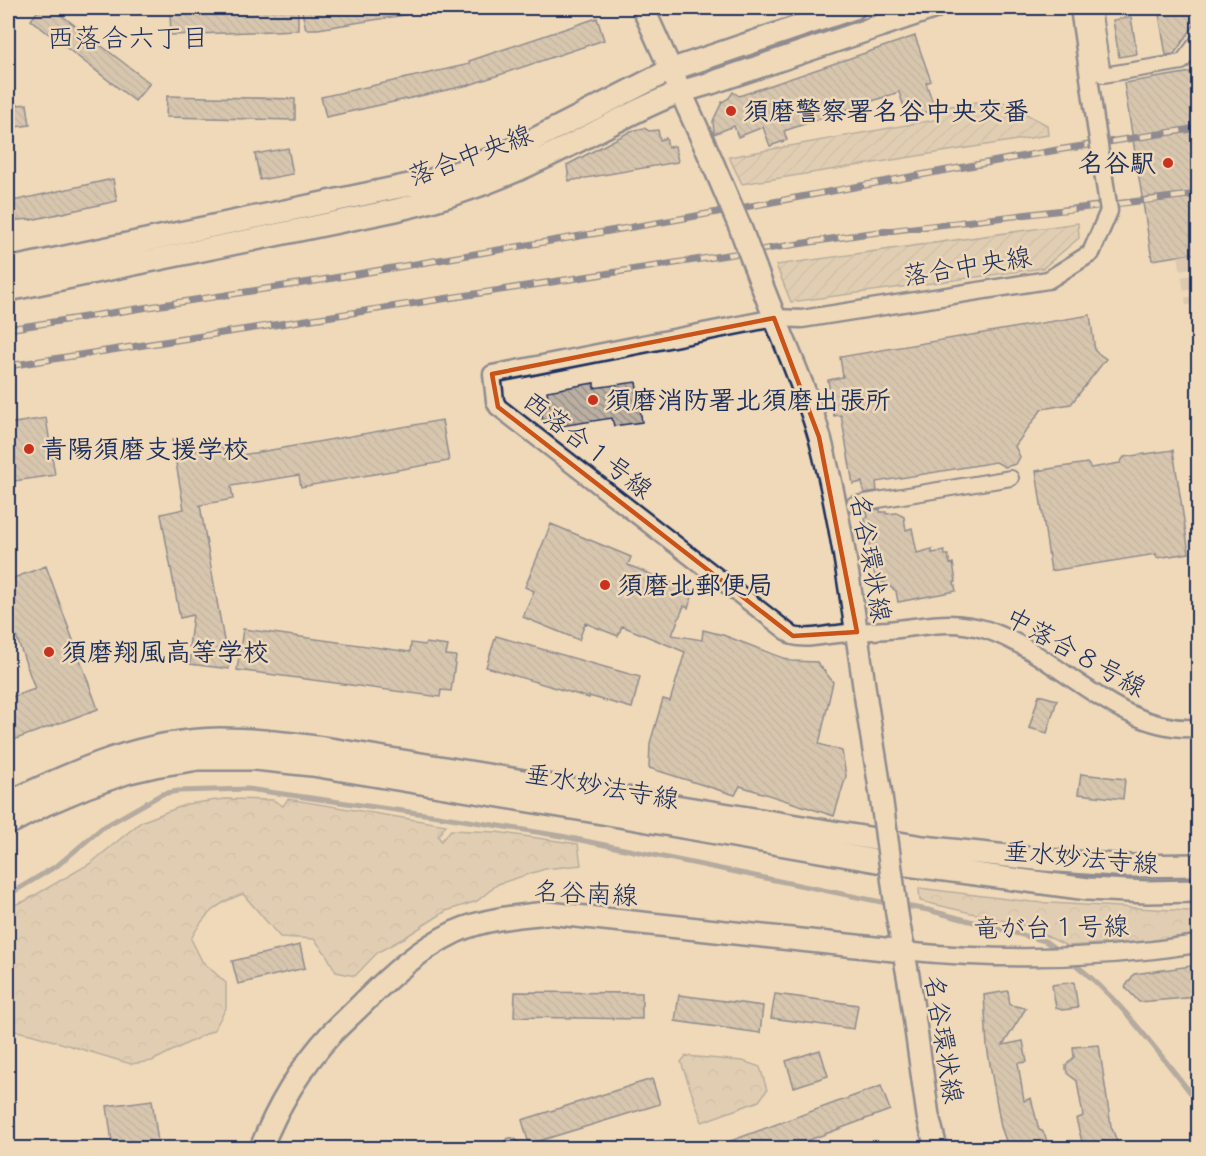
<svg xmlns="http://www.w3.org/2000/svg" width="1206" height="1156" viewBox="0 0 1206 1156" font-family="Caveat,'Klee One',sans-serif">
	<defs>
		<pattern id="forest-crowns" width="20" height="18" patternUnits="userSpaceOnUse" patternTransform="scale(1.5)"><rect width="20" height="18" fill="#d0c0ab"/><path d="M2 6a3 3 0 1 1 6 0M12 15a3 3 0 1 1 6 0" fill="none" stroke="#b2a596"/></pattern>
		<pattern id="garden-furrows" width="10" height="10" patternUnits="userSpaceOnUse" patternTransform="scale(1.5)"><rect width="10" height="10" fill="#d0c0ab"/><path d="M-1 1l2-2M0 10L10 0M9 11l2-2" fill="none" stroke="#b2a596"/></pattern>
		<pattern id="building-back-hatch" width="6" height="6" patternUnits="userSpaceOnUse" patternTransform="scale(1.5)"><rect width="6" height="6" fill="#bbafa2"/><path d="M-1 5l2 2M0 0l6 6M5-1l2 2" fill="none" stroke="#978f87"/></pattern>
	</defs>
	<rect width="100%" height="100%" fill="#efd9b8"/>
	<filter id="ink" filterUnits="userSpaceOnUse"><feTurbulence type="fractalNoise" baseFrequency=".0167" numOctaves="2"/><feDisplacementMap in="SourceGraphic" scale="12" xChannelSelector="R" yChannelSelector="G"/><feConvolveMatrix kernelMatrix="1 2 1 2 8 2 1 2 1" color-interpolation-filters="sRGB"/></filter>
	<g filter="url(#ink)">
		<path fill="url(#forest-crowns)" stroke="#767884" stroke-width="1.5" d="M225,799l48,1 10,6 5,-7 158,26 -8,11 3,5 10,-11 45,2 82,12 3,21 -36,4 -47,15 -21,17 -31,10 -42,27 -26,14 -23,24 -19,-4 -10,-18 -12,-15 -34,-2 -37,-43c-26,9 -39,20 -52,45l11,22 24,22v25l-12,22 -62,31 -21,3 -97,-29 -26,-6v-122l17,-6 66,-38 50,-41 46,-18z
			M919,888l113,14 157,9 9,-1v24l-51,7 -80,5 -41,-20 -106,-25z
			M686,1056l57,5 17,6 7,23 -8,11 -57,21 -21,-60z"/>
		<path fill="url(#garden-furrows)" stroke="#767884" stroke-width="1.5" d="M997,99l50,26 1,10 -306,49 -13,-27 211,-38 -2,-11z
			M1078,223l1,15 -36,30 -252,34 -15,-37z"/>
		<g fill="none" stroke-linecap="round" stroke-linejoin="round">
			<path stroke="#6e7281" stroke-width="5" d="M8,895l50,-30 44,-37 60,-34 16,-3 70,-2 190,27 123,20 330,68
				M900,905l28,5 117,31 15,11
				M1072,962c48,36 88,93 126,140"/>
		</g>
		<path fill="url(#building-back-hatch)" stroke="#1b2f5e" stroke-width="1.5" d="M40,8h12l98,75 -15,18 -104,-81z
			M298,8v22l-127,5 -1,-23z
			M301,8h103l1,7 -87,14h-12z
			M1158,8h40v8l-3,8 -21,30 -8,1z
			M1131,17l6,37 -18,3 -6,-37z
			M597,18l7,22 -135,45 -143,32 -5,-20 149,-33 -1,-3z
			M915,36l16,45 -5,2 9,26 -27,10 -9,-27 -115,39 3,9 -17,6 -7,-19 -25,10 -4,-11 -20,8 -1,-13 9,-19 7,-4 4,-6 6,4z
			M1198,71v182l-46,7 -28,-177z
			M167,96l128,3v21l-129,-3z
			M27,104l3,21 -22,3v-22z
			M644,128l5,3 9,-1 2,10 6,-2 2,9 7,-1 3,16 -109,19 -2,-16 64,-34z
			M288,148l5,26 -33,6 -5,-26z
			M113,179l4,22 -86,19v-1l-23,2v-19z
			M1090,315l5,36 11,8 -35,45 -29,5 -27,37 5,11 -4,7 -11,3 -9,-5 -120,20 1,9 -13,2 -2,-11 -9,2 -12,-69 -7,1 -6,-36 15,-3 -3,-20z
			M636,382l6,40 -28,4 -2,-8 -51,8 -1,-5 -17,2 -2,-15 8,-2 -2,-15 47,-8v5z
			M46,418l9,57 -47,7v-58z
			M442,420l7,41 -148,26 -2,-12 -68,11 2,13 -33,6 29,164 -39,-5 2,-17h-3l4,-32 -13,3 -19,-104 23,-5 -12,-69 15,-2 2,14 34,-6 2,12z
			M1173,450l16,103 -32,5 -1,-4 -105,17 -15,-100 51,-8 4,5 29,-5 4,-6z
			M880,509v3h6v2l11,-1 7,4 2,13 6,-2 5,25 15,-4v4l12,-2 1,4h3l2,9 3,-1 3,19h-2l2,9 -58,11 -2,-11 -13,-9 -7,1 -11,-65 3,-1 -1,-6z
			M551,524l80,33 -3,8 66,27 -6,16 -4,-2 -12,29 30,5 1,-10 20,5 68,26 26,1 16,20 -14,62 23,7 4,25 -12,40 -94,-30 -5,9 -86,-27 1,-25 13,-44 7,2 15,-49 -63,-26 -4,10 -33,-13 -6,17 -56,-23 11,-26 -9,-4z
			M46,566l52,143 -90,33v-44l27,-9 -23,-65 -4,2v-46z
			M243,629l167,23 1,-9 14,2 1,-2 22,3 -2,9 10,1 -5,35 -10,-1 -1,7 -203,-27z
			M496,636l144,41 -8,31 -43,-12v2l-103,-31z
			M1039,695l18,5 -10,33 -18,-5z
			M1081,774l44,5 -2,20 -45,-5z
			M300,945l5,23 -67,16 -6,-23z
			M1198,965v32l-59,5 -14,-15 9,-13z
			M1074,982l4,26 -16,2 -6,-2 -4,-23z
			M1008,991l2,14 16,3 -23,37 20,-4 4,21 -9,1 6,38 7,-3 8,32 3,1 3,4 4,14h-40l-8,-22 -14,-80 -3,-52z
			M515,992l127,1v26l-128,-2z
			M775,994l83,11 -4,24 -83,-11z
			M679,995l84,11 -3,27 -85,-12z
			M1099,1045l12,81 9,23h-36l-8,-30 7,-3 -6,-35 -9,-7 -2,-5v-4l8,-8 -1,-10z
			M820,1050l8,26 -34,11 -8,-26z
			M652,1079l8,25 -131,40 -7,-24z
			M881,1086l9,24 -105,39h-70l-1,-2z
			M152,1100l7,49h-46l-6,-43z"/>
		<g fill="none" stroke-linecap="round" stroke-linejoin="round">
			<path stroke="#c5b7a6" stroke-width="14" stroke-dasharray="14 7" stroke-linecap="butt" d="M1185,255l8,49"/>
			<defs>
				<path id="pedestrian" d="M1093,8l10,67 79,-13 16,-21
					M854,504l157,-26
					M511,1146v2"/>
				<path id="minor" d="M1079,8l17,118
					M1091,253l-43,27 -246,39 -28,-1 -282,56 3,27 3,6 295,229c14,4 30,-1 45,-2 16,-2 33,-3 50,-4 37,-3 61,-12 99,0 72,24 130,104 211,98
					M903,951c98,10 199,8 295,-7"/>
				<path id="tertiary" d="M643,8l68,151
					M755,267c21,58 48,112 65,171 20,76 31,155 42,233 5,39 12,78 18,117
					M8,269l420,-88 33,-10 62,-26 147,-75 184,-62
					M8,290l388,-80c48,-11 95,-27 139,-48 49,-22 95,-51 145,-70 10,-3 21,-6 31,-9l222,-75
					M8,803c68,-33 135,-63 212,-64 43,0 86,6 128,13l575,95 122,13 84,6 69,-1
					M8,824l38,-20 40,-17 43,-15 26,-6 44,-7h56l57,6 284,47 281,49 211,28 59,3 51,-1
					M897,914l13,73 18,129 8,32
					M261,1148c16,-41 41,-83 71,-115 11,-11 22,-21 33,-32 27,-27 55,-52 90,-69 28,-13 62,-16 93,-19l355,38"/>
			</defs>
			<use href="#pedestrian" stroke="#1b2f5e" stroke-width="18"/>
			<use href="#minor" stroke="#1b2f5e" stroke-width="21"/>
			<use href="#tertiary" stroke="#1b2f5e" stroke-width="26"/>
			<use href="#pedestrian" stroke="#efd9b8" stroke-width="14"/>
			<use href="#minor" stroke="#efd9b8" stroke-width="16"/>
			<use href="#tertiary" stroke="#efd9b8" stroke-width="21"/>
			<defs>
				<path id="rail" d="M8,329l308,-48 358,-61 383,-70 141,-22
					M8,366l855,-132c112,-14 224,-26 335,-40"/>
			</defs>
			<use href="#rail" stroke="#1b2f5e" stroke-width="7"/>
			<use href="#rail" stroke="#efd9b8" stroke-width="4.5" stroke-dasharray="14" stroke-linecap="butt"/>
			<defs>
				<path id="minor-bridge" d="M1091,253l18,-42 -13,-85"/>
				<path id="tertiary-bridge" d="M711,159l29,68 15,40
					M880,788l17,126"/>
			</defs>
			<use href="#minor-bridge" stroke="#1b2f5e" stroke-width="21" stroke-linecap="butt"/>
			<use href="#tertiary-bridge" stroke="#1b2f5e" stroke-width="26" stroke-linecap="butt"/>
			<use href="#minor-bridge" stroke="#efd9b8" stroke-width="16"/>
			<use href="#tertiary-bridge" stroke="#efd9b8" stroke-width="21"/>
		</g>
	</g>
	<path d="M0 0H1206V1156H0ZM774,318l45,119 38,195 -64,4 -295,-229 -6,-33z" fill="#efd9b8" fill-opacity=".55" fill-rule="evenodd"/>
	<path fill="none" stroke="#c95318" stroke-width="4.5" stroke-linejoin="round" d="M774,318l45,119 38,195 -64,4 -295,-229 -6,-33z"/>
	<g fill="#c8321e" stroke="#efd9b8" stroke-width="2">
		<circle cx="731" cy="111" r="6"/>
		<circle cx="1168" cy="163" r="6"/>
		<circle cx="593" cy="400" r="6"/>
		<circle cx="29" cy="449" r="6"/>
		<circle cx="605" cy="585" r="6"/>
		<circle cx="49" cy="652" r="6"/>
	</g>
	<g text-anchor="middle" stroke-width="5" stroke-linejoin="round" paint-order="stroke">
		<g font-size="26" font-weight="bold" fill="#1b2f5e" stroke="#efd9b8" text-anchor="start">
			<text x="743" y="120">須磨警察署名谷中央交番</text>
			<text x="1156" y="172" text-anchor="end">名谷駅</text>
			<text x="605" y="409">須磨消防署北須磨出張所</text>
			<text x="41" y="458">青陽須磨支援学校</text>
			<text x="617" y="594">須磨北郵便局</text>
			<text x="61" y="661">須磨翔風高等学校</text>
		</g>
		<g font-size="26" fill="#1b2f5e" stroke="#efd9b8">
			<text transform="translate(470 155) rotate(-20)" y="9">落合中央線</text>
			<text transform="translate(967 266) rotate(-9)" y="9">落合中央線</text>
			<text transform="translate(588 445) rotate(38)" y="9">西落合１号線</text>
			<text transform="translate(871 558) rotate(80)" y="9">名谷環状線</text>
			<text transform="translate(1076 652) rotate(29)" y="9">中落合８号線</text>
			<text transform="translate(602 786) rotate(10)" y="9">垂水妙法寺線</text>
			<text transform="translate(1081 857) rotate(5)" y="9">垂水妙法寺線</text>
			<text transform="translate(586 893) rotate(3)" y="9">名谷南線</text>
			<text transform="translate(1051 927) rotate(-1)" y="9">竜が台１号線</text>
			<text transform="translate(944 1039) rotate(81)" y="9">名谷環状線</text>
		</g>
		<g font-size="27" fill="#1b2f5e" stroke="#efd9b8">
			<text x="128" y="47">西落合六丁目</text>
		</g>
	</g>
	<rect width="1206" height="1156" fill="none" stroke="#efd9b8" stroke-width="30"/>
	<rect x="15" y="15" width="1176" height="1126" fill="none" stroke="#1b2f5e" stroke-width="2" filter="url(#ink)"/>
</svg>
